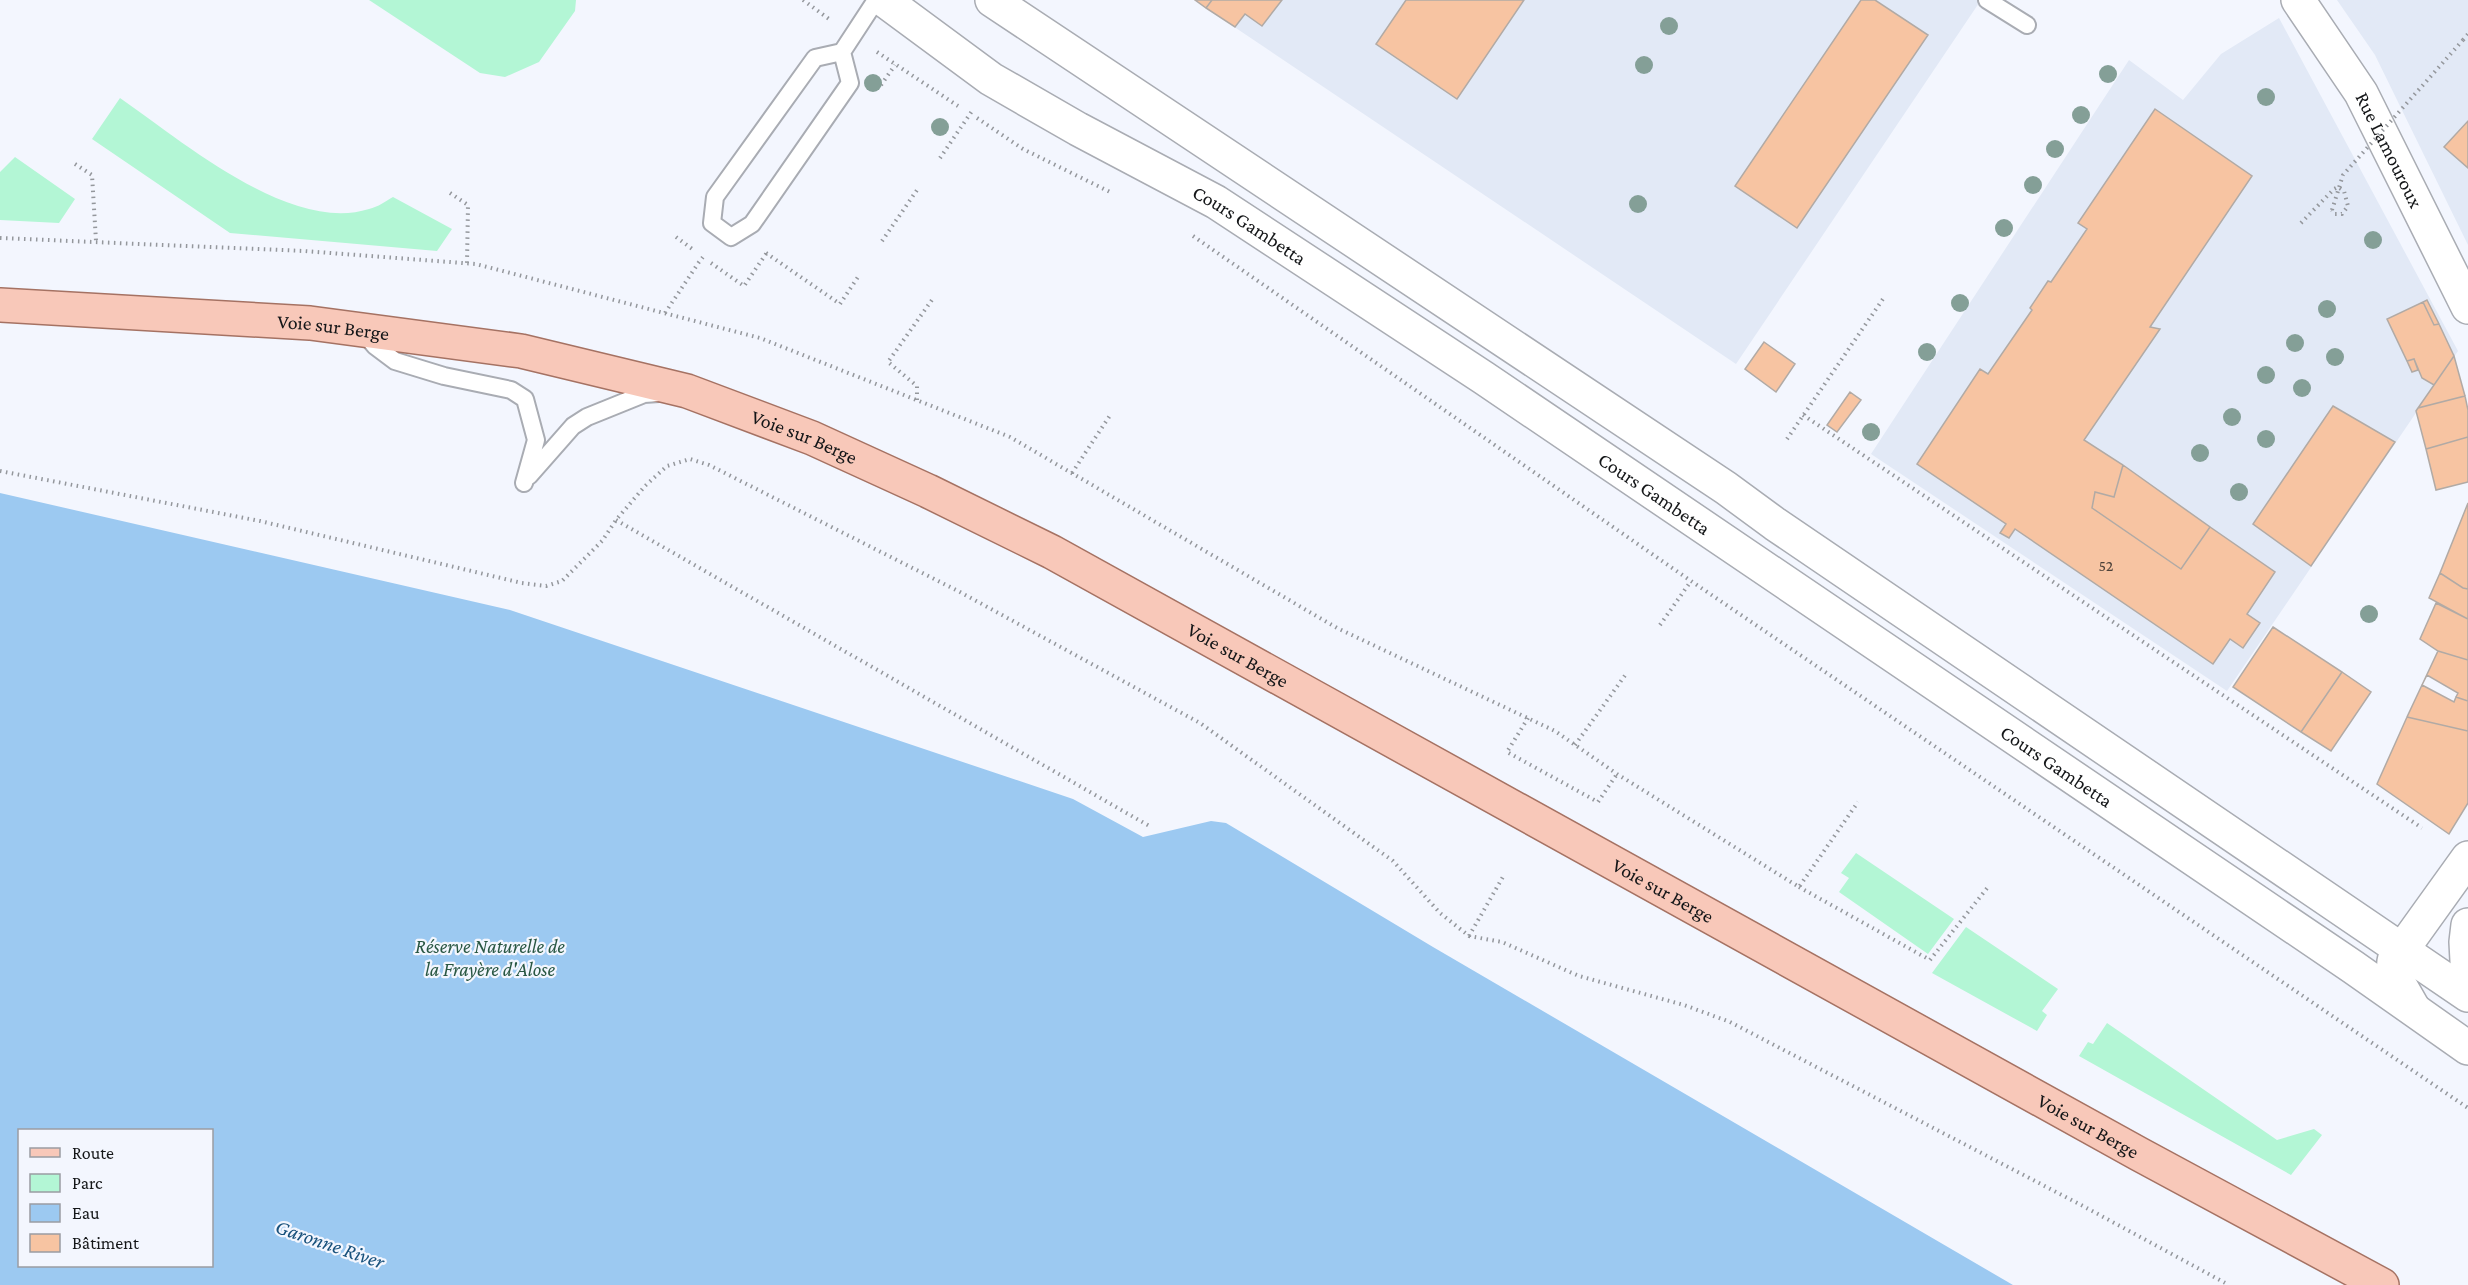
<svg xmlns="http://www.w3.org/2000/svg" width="2468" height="1285" viewBox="0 0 2468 1285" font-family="'Crimson Pro',serif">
	<rect width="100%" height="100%" fill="#f3f6fe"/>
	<path fill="#e2e9f6" d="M1212,0h769l-245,364 -530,-356z
		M2337,0h131v245l-93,-190z
		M2279,18l179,333 -231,340 -356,-237 258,-394 54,40 38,-46z"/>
	<path fill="#b3f6d5" d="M369,0h207l-1,11 -36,51 -34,15 -25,-4z
		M120,98c61,42 170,136 249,111 9,-2 17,-8 24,-12l59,32 -15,22 -207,-18 -138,-94z
		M15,157l60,42 -16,24 -59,-3v-48z
		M1856,853l98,66 -26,35 -89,-62 10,-14 -8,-5z
		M1966,927l92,62 -16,22 5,4 -10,16 -105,-58z
		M2107,1023l170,117 37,-11 8,6 -31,40 -212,-119 9,-14 5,2z"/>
	<path fill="#9cc9f1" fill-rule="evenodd" d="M0,493l510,117 563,189 70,38 68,-16 15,2 207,124 580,338h-2013zM212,1130v136h-192v-136z"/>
	<path fill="#f7c4a2" stroke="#b1aaa5" stroke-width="1.5" d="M1195,0h17l-6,8z
		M1212,0h70l-20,26 -17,-12 -10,13 -29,-19z
		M1406,0h118l-67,99 -81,-55z
		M1861,0h14l53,35 -131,193 -62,-42z
		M2155,109l97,67 -102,151 10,2 -76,111 39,25 -9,32 -19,-5 -3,16 89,61 29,-42 65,45 -28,42 13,9 -17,25 -13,-9 -17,25 -198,-135 -6,9 -9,-5 6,-9 -89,-60 63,-95 8,5 44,-64 -2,-2 18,-27 3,1 36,-53 -9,-6z
		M2468,121v47l-24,-21z
		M2427,300l12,24 -5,1 -11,-23z
		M2423,302l11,23 5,-1 15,32 -20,29 -12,-7 -8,-19 -7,2 -20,-42z
		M1764,342l31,22 -19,28 -31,-23z
		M2454,356l11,40 -47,12 16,-23z
		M2414,359l4,11 -6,2 -5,-11z
		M1850,392l11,8 -24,32 -10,-7z
		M2465,396l3,14v27l-42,12 -10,-38 2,-3z
		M2333,406l62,36 -84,124 -58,-42z
		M2468,437v45l-32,8 -10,-41z
		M2123,465l87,62 -29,42 -89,-61 3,-16 19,5z
		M2468,503v86l-5,-1 -23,-15z
		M2440,573l23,15 5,1v30l-39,-21z
		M2436,603l32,16v41l-30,-9 -18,-12z
		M2273,627l69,45 -41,60 -68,-45z
		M2438,651l30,9v41l-12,-4 2,-4 -31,-18 -5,10z
		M2342,672l29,20 -40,59 -30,-19z
		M2422,685l32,17 2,-5 12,4v30l-61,-14z
		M2407,717l61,14v72l-19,31 -72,-50z"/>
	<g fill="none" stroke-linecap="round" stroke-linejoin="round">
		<defs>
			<path id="service" d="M1987,0l40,25
				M842,52l8,31 -98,141 -21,13 -19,-14 3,-26 100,-139z
				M842,52l34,-52
				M363,332l12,14 20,15 49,15 67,14 14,9 11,41 -12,43
				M529,476l44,-50 14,-9 57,-23 15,-1"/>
			<g id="tertiary">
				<path id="s1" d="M2298,0l63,93 107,214"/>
				<path d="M2468,925l-2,17 2,38"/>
				<path d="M2413,1008l-20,-35 1,-12 74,-103"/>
			</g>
			<g id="secondary">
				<path id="s2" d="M884,0l107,79 87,50 138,73 268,176 869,589 115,81"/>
				<path d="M992,0l734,488 49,36 693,471"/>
			</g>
			<g id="primary">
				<path id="s3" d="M0,305l310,18 211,28 166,40 125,47 116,53 124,61 1087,602 243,131"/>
			</g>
		</defs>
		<use href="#service" stroke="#a9acb3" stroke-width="20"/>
		<use href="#tertiary" stroke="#a9acb3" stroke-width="36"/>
		<use href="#secondary" stroke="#a9acb3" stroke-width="36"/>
		<use href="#primary" stroke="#a57263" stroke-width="36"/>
		<path stroke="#94979c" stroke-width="4" stroke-dasharray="1.5 4.5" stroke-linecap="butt" d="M803,0l26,19
			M2463,40l5,-6
			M877,52l81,54
			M881,85l14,-20
			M977,118l46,31 89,44
			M940,158l32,-47
			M75,164l17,11 4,66
			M450,193l18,12 -1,58
			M2301,223l33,-34 4,-2 6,4 4,15 -6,8h-7l-3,-4
			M1193,236l498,345 777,527
			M676,237l19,14
			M0,238l304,13 172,13 284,74 250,99 327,191 218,103 62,43 182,113 59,-85
			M882,241l35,-51
			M766,253l74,51 20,-30
			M711,263l33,23 24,-35
			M665,313l34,-51 4,-5 2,2
			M917,400v-14l-29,-24 46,-65
			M1803,415l619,413
			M1787,439l98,-143
			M0,471l260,50 262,62 24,3 16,-5 40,-40 14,-21 29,-34 22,-20 23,-7 19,6 249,126 242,132 193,138 47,52 29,23 33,6 77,34 105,29 46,17 353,184 146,79
			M1072,473l39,-59
			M616,520l535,307
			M1660,625l31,-44
			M1528,718l-21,34 91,50 19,-28
			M1575,745l51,-71
			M1799,887l131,73 58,-73
			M1469,936l35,-61"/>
		<use href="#service" stroke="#fff" stroke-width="16"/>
		<use href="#tertiary" stroke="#fff" stroke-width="33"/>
		<use href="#secondary" stroke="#fff" stroke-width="33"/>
		<use href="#primary" stroke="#f8c8b9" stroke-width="33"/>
		<path stroke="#94979c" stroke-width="4" stroke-dasharray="1.5 4.5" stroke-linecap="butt" d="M2332,210l11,-35 120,-135"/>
	</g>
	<g fill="#849f97">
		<circle cx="1669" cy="26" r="9"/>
		<circle cx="1644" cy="65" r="9"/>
		<circle cx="2108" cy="74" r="9"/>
		<circle cx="873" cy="83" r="9"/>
		<circle cx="2266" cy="97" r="9"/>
		<circle cx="2081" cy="115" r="9"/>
		<circle cx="940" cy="127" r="9"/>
		<circle cx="2055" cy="149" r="9"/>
		<circle cx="2033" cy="185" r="9"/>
		<circle cx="1638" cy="204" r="9"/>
		<circle cx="2004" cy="228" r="9"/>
		<circle cx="2373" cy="240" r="9"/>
		<circle cx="1960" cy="303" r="9"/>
		<circle cx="2327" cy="309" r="9"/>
		<circle cx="2295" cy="343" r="9"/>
		<circle cx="1927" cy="352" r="9"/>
		<circle cx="2335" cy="357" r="9"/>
		<circle cx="2266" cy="375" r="9"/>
		<circle cx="2302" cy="388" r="9"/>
		<circle cx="2232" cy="417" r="9"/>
		<circle cx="1871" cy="432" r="9"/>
		<circle cx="2266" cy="439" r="9"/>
		<circle cx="2200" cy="453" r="9"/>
		<circle cx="2239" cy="492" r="9"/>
		<circle cx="2369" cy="614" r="9"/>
	</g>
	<g text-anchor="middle" stroke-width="4.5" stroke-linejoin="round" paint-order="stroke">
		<g font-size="16" fill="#4d423a">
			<text x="2106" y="571">52</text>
		</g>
		<g font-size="20" fill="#141618" stroke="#f3f6fe">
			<text dy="7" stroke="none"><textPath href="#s1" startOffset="176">Rue Lamouroux</textPath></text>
			<text dy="7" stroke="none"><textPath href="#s2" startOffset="430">Cours Gambetta</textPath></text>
			<text dy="7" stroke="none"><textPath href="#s3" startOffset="334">Voie sur Berge</textPath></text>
			<text dy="7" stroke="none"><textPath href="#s3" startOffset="820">Voie sur Berge</textPath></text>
			<text dy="7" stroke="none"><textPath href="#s2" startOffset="916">Cours Gambetta</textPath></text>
			<text dy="7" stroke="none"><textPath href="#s3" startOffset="1306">Voie sur Berge</textPath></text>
			<text dy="7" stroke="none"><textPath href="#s2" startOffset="1402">Cours Gambetta</textPath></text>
			<text dy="7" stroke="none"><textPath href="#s3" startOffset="1792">Voie sur Berge</textPath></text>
			<text dy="7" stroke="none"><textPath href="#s3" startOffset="2278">Voie sur Berge</textPath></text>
		</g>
		<g font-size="20" font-style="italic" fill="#295743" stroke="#f3f6fe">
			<text x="490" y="953">Réserve Naturelle de<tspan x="490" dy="23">la Frayère d'Alose</tspan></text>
		</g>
		<g font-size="21" font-style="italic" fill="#18517c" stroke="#f3f6fe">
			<text transform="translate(330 1244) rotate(19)" y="7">Garonne River</text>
		</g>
	</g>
	<rect x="18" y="1129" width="195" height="138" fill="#f3f6fe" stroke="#9a9ca2" stroke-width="1.5"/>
	<rect x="30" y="1148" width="30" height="9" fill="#f8c8b9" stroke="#9a9ca2" stroke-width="1.5"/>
	<text x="72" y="1159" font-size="18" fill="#141618">Route</text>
	<rect x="30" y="1174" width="30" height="18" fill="#b3f6d5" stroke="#9a9ca2" stroke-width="1.5"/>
	<text x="72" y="1189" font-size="18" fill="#141618">Parc</text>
	<rect x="30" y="1204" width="30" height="18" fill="#9cc9f1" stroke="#9a9ca2" stroke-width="1.5"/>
	<text x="72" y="1219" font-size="18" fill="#141618">Eau</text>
	<rect x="30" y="1234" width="30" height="18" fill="#f7c4a2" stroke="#9a9ca2" stroke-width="1.5"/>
	<text x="72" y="1249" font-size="18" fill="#141618">Bâtiment</text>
</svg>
